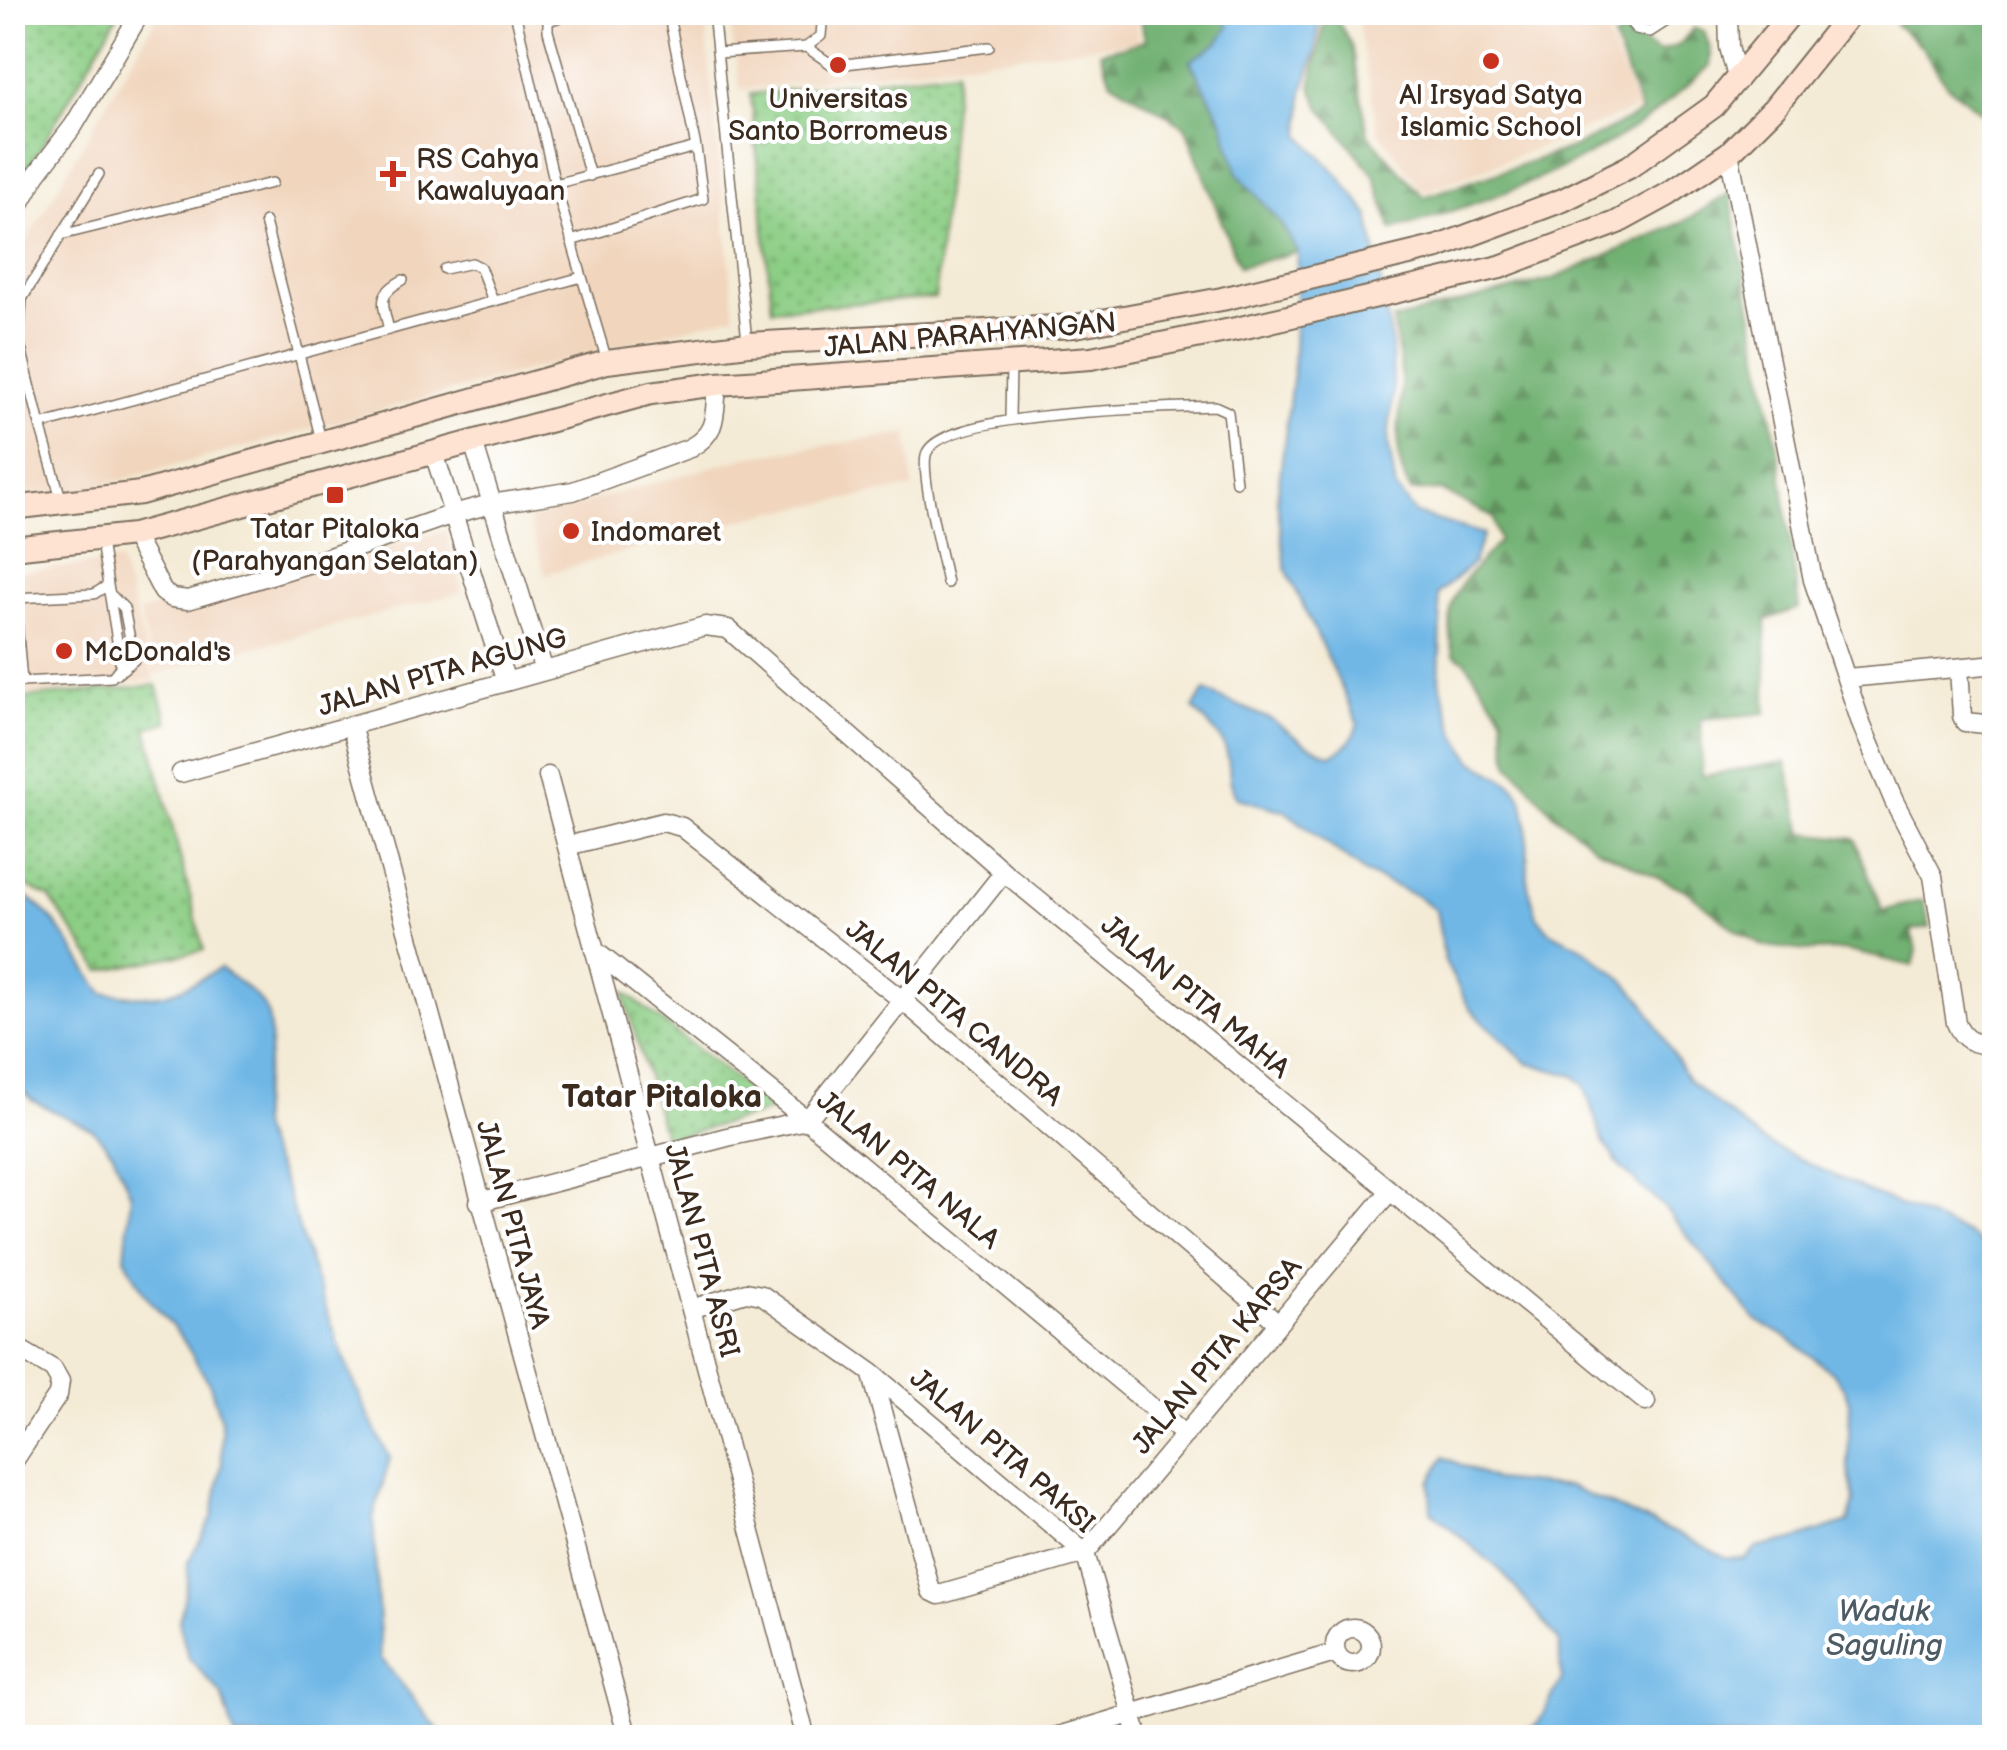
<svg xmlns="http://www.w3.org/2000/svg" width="2007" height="1750" viewBox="0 0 2007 1750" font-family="'Balsamiq Sans',sans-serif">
	<defs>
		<pattern id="grass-dots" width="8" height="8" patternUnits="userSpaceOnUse" patternTransform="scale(2.5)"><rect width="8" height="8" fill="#8cce85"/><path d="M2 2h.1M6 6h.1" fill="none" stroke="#74a76c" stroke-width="1.8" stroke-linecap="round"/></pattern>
		<pattern id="forest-firs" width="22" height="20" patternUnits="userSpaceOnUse" patternTransform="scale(2.5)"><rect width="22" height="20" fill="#71b172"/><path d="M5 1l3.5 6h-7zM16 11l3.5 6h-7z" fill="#5e905d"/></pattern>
	</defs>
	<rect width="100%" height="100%" fill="#fff"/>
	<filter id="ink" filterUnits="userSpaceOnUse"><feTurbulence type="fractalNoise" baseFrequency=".01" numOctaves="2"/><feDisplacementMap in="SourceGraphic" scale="20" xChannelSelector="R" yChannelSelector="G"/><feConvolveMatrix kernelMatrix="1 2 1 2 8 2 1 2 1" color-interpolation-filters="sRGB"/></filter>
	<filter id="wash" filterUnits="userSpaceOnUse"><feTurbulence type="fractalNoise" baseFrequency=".0048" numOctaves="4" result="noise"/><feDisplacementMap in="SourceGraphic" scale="40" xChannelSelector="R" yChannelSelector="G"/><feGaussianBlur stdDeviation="2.25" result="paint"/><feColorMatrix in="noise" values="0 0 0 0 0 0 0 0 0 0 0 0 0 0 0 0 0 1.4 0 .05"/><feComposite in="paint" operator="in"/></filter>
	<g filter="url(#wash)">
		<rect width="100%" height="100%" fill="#f4ebd6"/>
		<path fill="#f1d5bd" d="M159,13h545l31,302 -659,177 -63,2v-229z
			M729,13h406l4,28 -399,49z
			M1356,13h242l39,96 -213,83 -46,-60z
			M908,433l5,55 -147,25 -221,61 -17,-55 218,-62z
			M446,530l17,62 -308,82 -16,-62z
			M120,561l35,119 -142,16v-124z"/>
		<path fill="url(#grass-dots)" stroke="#647c52" stroke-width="2.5" d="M12,13h107l-97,167 -9,-4z
			M956,70l-21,228 -163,11 -21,-215z
			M157,685l11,37 -21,6 57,222 -103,21 -52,-74 -36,-17v-181z
			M623,991l152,119 -110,30z"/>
		<path fill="url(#forest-firs)" stroke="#566e48" stroke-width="2.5" d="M1902,12l92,1v98l-12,2 -35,-28 -25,-38 -27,-23z
			M1140,13h77l13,14 -12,16 -28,19 32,58 16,53 42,49 18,30 -59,15 -54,-141 -74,-45 -11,-29 45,-11z
			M1321,13h12l18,31 17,91 56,62 151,-50 66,-34 -27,-74 11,-6 34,19 20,-7 15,-17 10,3 7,21 -1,14c-20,16 -39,35 -59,50 -79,57 -167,86 -259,114l-18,-55 -53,-67 -10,-21 14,-69z
			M1730,193l50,269 19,146 -33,12v93l-65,6 1,57 84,-14 17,71 52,6 27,72 41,-11 7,27 -19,3 6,20 -4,16 -68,-16 -36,1 -46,-5 -26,-15 -50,-40 -91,-43 -41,-33 -46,-52 -7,-48 -37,-54 -11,-6c-13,-63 7,-69 45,-114l-6,-24 -53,-27 -29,2c-21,-35 -10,-70 -10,-109 1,-20 -5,-42 -8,-63l160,-41 130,-57z"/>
		<path fill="#6fb7e6" stroke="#557082" stroke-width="2.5" d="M1217,13h99l4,5 -6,40 -11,33 -2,44 38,41 30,39 23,130 1,49 -5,47 8,48 20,25 68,20 -12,30 -34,30 3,30 -2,56 17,55 16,25 40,24 10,14 5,26 1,62 9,30 12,15 32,16 44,34 19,22 44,77 74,61 102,49 104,44 26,19v484h-475l19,-14 24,-44 -3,-38 -57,-69 -71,-61 -1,-29 14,-25 50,23 75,7 120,52 37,19 19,1 11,-11 37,-8 55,-18 6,-21 -6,-34 2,-62 -5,-15 -12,-17 -45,-35 -32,-18 -93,-114 -42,-38 -18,-26 -19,-57 -10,-9 -47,-13 -57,-54 -25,-47 -9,-52 -19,-14 -52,-23 -80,-62 -48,-13c-12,-21 -4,-35 -13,-53 -6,-13 -22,-26 -31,-37l12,-17 67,29 34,24 24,11c17,-7 23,-15 28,-32l-72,-154 -5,-37 -4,-33 16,-126 5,-121 -18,-30 -42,-48 -16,-54 -32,-59 28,-18 11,-16z
			M13,889c43,19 62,68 90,104 59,7 66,4 117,-25 14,12 44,29 48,48 9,36 -11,72 -8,107 2,20 18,44 25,64 31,93 58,184 105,271l-17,61 8,139 63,79h-209l-13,-42 -34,-38 -9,-36 9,-39v-20l24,-44 10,-55 -1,-43 -11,-35 -28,-47 -38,-45 -19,-35 6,-63 -18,-42 -20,-23 -60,-29 -20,-20z"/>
	</g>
	<g filter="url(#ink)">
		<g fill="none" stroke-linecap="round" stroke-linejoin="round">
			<defs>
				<path id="lane" d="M515,12l40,172 27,93
					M575,12l-27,9v10l42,145
					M713,12l34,329
					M1621,12l15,17 14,3 31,-20
					M806,47l15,-11 2,-24
					M718,53l88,-6 25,17h14l144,-17
					M555,184l141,-37
					M265,222l56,218
					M61,235l211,-52
					M571,241l132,-42 -7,-52 -28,-135
					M444,269l28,-6 8,4 13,34
					M389,330c-6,-26 -13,-36 14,-50
					M1010,418l1,-53
					M40,425l-21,-85 3,-41 77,-125
					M62,502l-22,-77 542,-148 25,84
					M947,583c-5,-27 -26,-105 -21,-128 12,-45 245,-47 289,-49l13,6 8,70
					M109,593l15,15 10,52 -17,14
					M12,595l3,3 79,-4 14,-9 -7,-43
					M15,598l7,84 90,-5 8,-10v-8l-12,-74"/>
				<path id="street" d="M1728,12l1,35 9,34
					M1729,153l84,427 49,146 32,75 39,75 23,147c7,18 19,22 38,22
					M12,218l24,-43 38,-50 67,-113
					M473,442l71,229
					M434,453l72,229
					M133,535l30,57 9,6 16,2 136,-41 129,-45 38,-10 82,-13 117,-43c29,-16 24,-34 27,-64
					M1959,668l3,48 3,6 29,3
					M1847,678l139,-13
					M351,725l277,1013
					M181,773l524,-147 23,3 276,243 642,530
					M548,776l258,962
					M567,846l96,-24 19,5 220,173 376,323
					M594,950l213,170 378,315
					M479,1202l248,-65 80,-17 197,-248
					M691,1309l55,-17 16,3 110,78 213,180
					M12,1345l41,24 7,12 -2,14 -46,69
					M872,1375l59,216 8,4 146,-42
					M1085,1553l305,-362
					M1085,1553l54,185
					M1335 1646a18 18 0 1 1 36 0a18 18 0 1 1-36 0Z
					M1051,1738l284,-85"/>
				<path id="secondary" d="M12,508l129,-15 466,-131 141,-18 327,-18 147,-27 216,-52 125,-47 66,-33 85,-61 78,-94
					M12,548l121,-13 518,-142 66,-9 374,-26 150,-30 259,-61 116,-44 53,-29 60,-41 45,-45 77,-96"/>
			</defs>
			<use href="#lane" stroke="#7c6e5e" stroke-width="12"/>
			<use href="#street" stroke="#7c6e5e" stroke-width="21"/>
			<use href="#secondary" stroke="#7c6e5e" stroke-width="26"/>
			<use href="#lane" stroke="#fff" stroke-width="9"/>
			<use href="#street" stroke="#fff" stroke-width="18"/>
			<use href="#secondary" stroke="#fee3d2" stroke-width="22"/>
		</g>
	</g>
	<g fill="#c8321e" stroke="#fff" stroke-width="4">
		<circle cx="1491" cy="61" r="10"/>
		<circle cx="838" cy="65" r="10"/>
		<path d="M388 159h10v10h10v10h-10v10h-10v-10h-10v-10h10z"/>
		<rect x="325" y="485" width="20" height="20" rx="5"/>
		<circle cx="571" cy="531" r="10"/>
		<circle cx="64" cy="651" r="10"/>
	</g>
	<g text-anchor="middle" stroke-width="8" stroke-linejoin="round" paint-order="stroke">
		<g font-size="28" fill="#3b2a1e" stroke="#fff">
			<text x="1491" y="104">Al Irsyad Satya<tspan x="1491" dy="32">Islamic School</tspan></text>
			<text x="838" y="108">Universitas<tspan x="838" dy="32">Santo Borromeus</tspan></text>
			<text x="416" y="168" text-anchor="start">RS Cahya<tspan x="416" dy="32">Kawaluyaan</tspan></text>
			<text x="335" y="538">Tatar Pitaloka<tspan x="335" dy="32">(Parahyangan Selatan)</tspan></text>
			<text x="591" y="541" text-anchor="start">Indomaret</text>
			<text x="84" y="661" text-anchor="start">McDonald's</text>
		</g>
		<g font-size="28" fill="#3b2a1e" stroke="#fff">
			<text transform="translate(970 334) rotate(-5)" y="10">JALAN PARAHYANGAN</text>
			<text transform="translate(442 671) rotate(-16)" y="10">JALAN PITA AGUNG</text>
			<text transform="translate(1196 996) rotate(40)" y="10">JALAN PITA MAHA</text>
			<text transform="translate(955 1012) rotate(40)" y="10">JALAN PITA CANDRA</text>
			<text transform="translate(909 1169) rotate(40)" y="10">JALAN PITA NALA</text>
			<text transform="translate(514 1224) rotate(75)" y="10">JALAN PITA JAYA</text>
			<text transform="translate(703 1250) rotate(75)" y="10">JALAN PITA ASRI</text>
			<text transform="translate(1216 1355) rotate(-50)" y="10">JALAN PITA KARSA</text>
			<text transform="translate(1003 1450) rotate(41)" y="10">JALAN PITA PAKSI</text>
		</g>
		<g font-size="30" font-style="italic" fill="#4d5b64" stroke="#fff">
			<text x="1884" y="1621">Waduk<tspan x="1884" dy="34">Saguling</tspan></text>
		</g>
		<g font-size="32" font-weight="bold" fill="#3b2a1e" stroke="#fff">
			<text x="662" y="1107">Tatar Pitaloka</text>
		</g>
	</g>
	<rect width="2007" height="1750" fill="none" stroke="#fff" stroke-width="50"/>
</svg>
